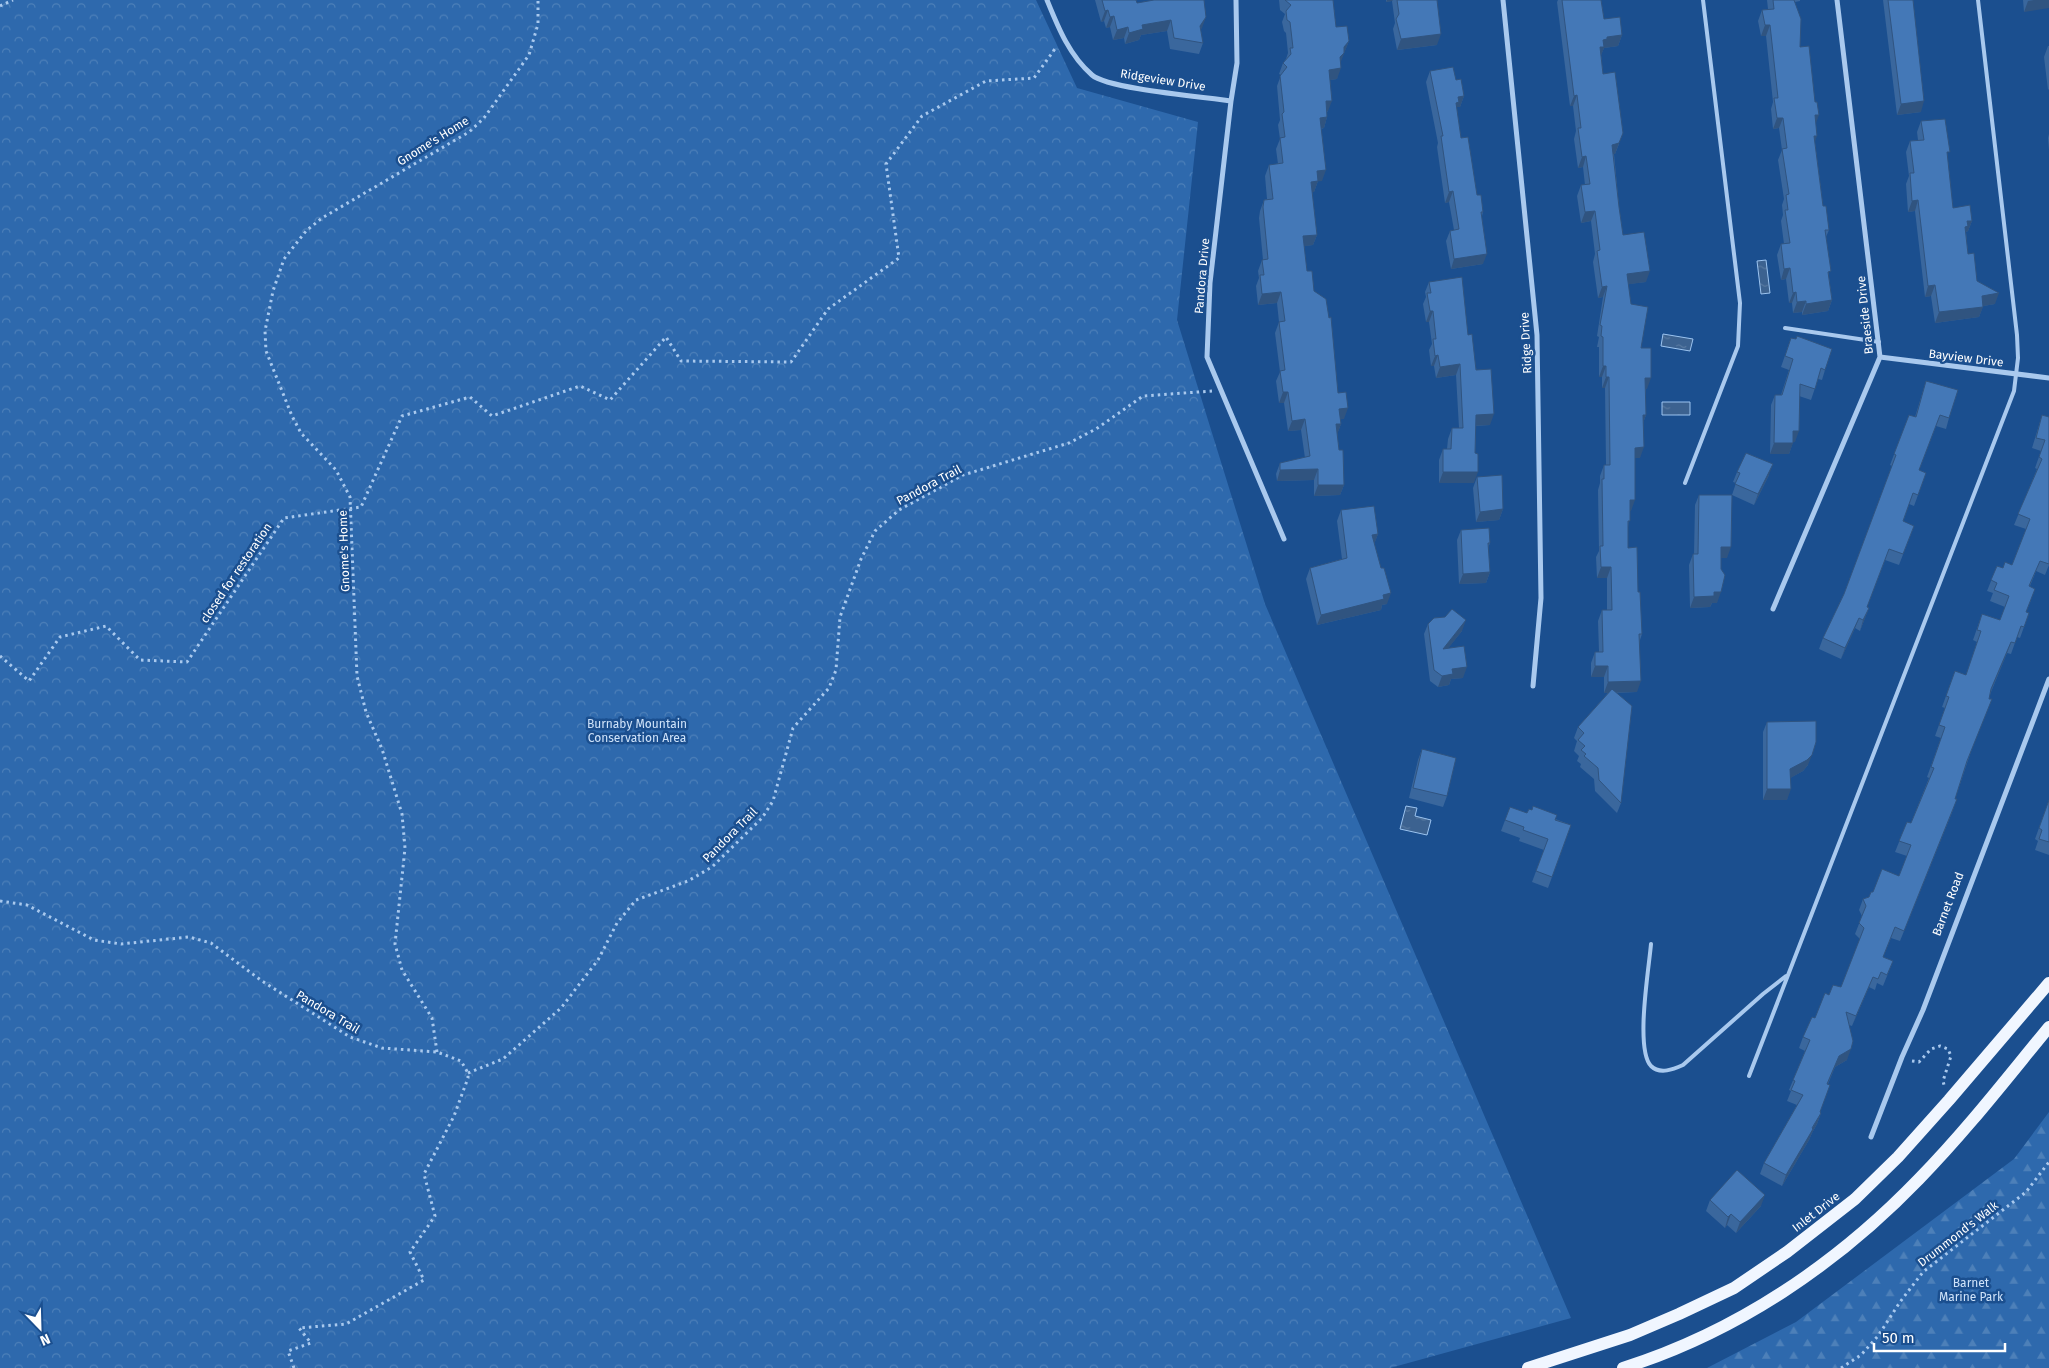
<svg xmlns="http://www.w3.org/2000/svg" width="2049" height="1368" viewBox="0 0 2049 1368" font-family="'Fira Sans',sans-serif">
	<defs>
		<pattern id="forest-firs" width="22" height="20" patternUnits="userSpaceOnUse" patternTransform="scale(1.25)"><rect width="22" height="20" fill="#2e69ad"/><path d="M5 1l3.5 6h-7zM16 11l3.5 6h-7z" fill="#4d80b9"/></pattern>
		<pattern id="park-crowns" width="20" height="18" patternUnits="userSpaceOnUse" patternTransform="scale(1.25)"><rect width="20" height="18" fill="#2e69ad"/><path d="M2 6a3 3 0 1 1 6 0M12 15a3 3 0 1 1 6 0" fill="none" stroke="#4d80b9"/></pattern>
		<pattern id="water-ripples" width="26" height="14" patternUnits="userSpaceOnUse" patternTransform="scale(1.25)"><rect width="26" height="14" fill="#3c6290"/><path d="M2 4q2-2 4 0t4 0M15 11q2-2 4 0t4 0" fill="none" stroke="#597aa1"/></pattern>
	</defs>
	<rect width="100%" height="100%" fill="#1b4f8f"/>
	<path fill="url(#forest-firs)" d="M2049,1112v256h-342l89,-46 218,-163z"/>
	<path fill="url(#park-crowns)" d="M0,0h1036l41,88 121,34 -21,198 88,284 306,714 -181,50h-1390z"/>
	<path fill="url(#water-ripples)" stroke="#9cc4f0" d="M1766,260l4,33 -9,1 -4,-33z
		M1663,334l30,5 -3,12 -29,-5z
		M1662,402h28v13h-28z
		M1406,806l11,2 -2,8 16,4 -4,15 -27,-6z"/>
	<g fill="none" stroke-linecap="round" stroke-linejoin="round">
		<path stroke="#a9c9ee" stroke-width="3" stroke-dasharray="2.5 4" stroke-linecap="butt" d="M0,6l13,-6
			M0,656l29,25 31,-44 46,-11 34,34 47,2 97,-144 77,-11 41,-91 68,-19 22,19 88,-30 30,14 56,-63 15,24 110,1 37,-53 71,-51 -13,-94 36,-48 64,-35 48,-3 23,-32
			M0,901l27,4 67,35 27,4 68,-7 22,6 51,38 88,56 32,11 55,4 24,9 7,12
			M437,1052l-5,-34 -30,-48 -7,-26 10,-96 -3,-34 -20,-65 -16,-37 -9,-36 -7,-179 -14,-27 -35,-37 -9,-17 -26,-65 -1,-20 8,-40 11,-32 22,-28 16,-13 147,-86 15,-14 45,-63 9,-31v-24
			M1912,1061l7,1 12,-13 9,-3 8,3 3,7 -8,25 1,4
			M468,1073l35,-14 58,-51 37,-48 19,-37 19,-23 52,-19 24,-14 50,-49 11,-17 20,-73 36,-40 7,-18 4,-53 21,-58 14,-28 24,-21 64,-35 106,-32 27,-14 47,-33 69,-5
			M294,1368l-6,-17 23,-8 -12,-15 47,-4 78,-44 -14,-28 25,-36 -11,-42 30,-58 14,-38v-5
			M1841,1368l20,-13 17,-19 22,-34 23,-30 103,-80 23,-30"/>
		<path stroke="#a9c9ee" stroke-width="4" d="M1785,328l94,14
			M1685,483l53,-137 2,-43 -37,-303
			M1651,944c-2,24 -16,105 0,122 9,9 23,3 32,-1l80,-71 23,-18
			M1749,1076l265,-685 4,-33 -1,-23 -39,-335"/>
		<path stroke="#a9c9ee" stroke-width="5" d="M1047,0c11,27 22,55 45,75 16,14 113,22 139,26
			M1236,0l1,63 -6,38 -21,182 -3,74 77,182
			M1503,0l34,335 4,263 -8,88
			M1880,357l169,21
			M1773,609l107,-252 -43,-357
			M1871,1137l31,-80 21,-47 126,-331"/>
		<path stroke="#f0f6ff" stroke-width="12" d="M1528,1368l102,-33 49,-21 55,-26 53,-36 68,-53 43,-42 51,-57 100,-117
			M1623,1368c114,-36 214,-104 296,-189 47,-48 88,-101 130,-152"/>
	</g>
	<path fill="#3a679d" d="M1095,0h41l1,3 69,14 -6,13 3,13 -4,11 -29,-5 -3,-18 -26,4 -2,5 -14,4 -1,-6 -11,2 -3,-13 -4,1 -2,-7 -3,1z
		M1279,0h54l3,27 13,14 -9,21 -3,17 -7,1 -2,31 -1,1v5l-3,11 -3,1 1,52h-4l-4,11h-2l5,43 -4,10 -9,1 3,25 7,20 30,128h-4l1,5 -4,10 7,51 -4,10 -26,1v-16l-37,1 -1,-7 4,-11 25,-5 -4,-28 -13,1 -4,-28h-5l-3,-22 4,-9 -5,-39 4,-11 -2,-19 -19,2 -2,-19 3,-8 -1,-7 4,-11h1l-4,-42 1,-7 4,-11 3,-1 -2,-23 4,-11 9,-1 -2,-15 4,-10 -2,-14 2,-5 -3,-34 4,-11 -2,-1 4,-11 3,-4 2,-6 -2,-20 -2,-2 -2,-9 3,-8 -5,-4z
		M1386,0h51v45l-40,5 -4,-21 2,-6 -3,-22 -6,1z
		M1558,0h43l3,19 18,16 -4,11 -14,2 -3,7 2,19 16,70 -4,10h-1l5,53 4,28 23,47 -18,2 3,20 10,44 6,41h-1v26l-3,8 -3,35h-5l-4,53h-1l-2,16v21l10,44 4,42 -2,6 -3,52 -21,1 5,110 -4,10 -22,-22 -1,-12 -14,-12 1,-3 -4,-3 2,-5 -5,-5 3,-10 -3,-3 4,-11 30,-34h-4v-16h-13v-14l4,-11h4l-1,-31 4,-11h5v-32h-10l-1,-21 3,-6 -1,-61 2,-7v-7l4,-11h2l-1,-77h-3v-11h-3v-30h-2l2,-10 -2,-1 6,-39 -5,1 -5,-36 2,-8 -4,-33 -10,2 -4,-27 4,-11h4l-2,-18 -5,1 -4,-29 2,-8 -3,-25h-3l-13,-104z
		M1767,0h33v1l-5,1 5,45 16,77 -1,19 8,63 6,24 -3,7 3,41 3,22 -4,11 -26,4v-3l-9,1 -1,-10h-3l-3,-24 -5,1 -4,-25 4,-11h3l-3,-23 2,-6 -1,-10 2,-6 -6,-39 4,-10 -3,-22 -6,1 -2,-20 2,-7 -7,-66h-5l-3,-15 4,-11 6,-1z
		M1883,0h30l8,112 -24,3z
		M2023,0h26l-25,12z
		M2048,46h1v43l-1,1 -4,-33z
		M1430,71l26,9 8,16 -4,11h-3l-1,1 5,30 16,57 6,17 -1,4 1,48 -32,5 -5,-28 4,-10 4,-1 -5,-28 -4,1 -8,-56 1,-4 -12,-61z
		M1921,121l26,38 6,49 19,13 -4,10 -2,1 2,22 9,27 18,23 -12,2 -4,11 -44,6 -4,-27 -6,1 -10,-86 -7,1 -2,-28 3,-8 -3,-24 4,-11 8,-1 -1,-8z
		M2049,134v16l-1,-12z
		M1429,282l39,53 22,90 -14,1 -2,57h-35v-23l4,-11h4l1,-10 4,-11h7l-3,-53 -20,3 -2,-12h-3l-2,-16 3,-6 -3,-22h-3l-3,-18 3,-7 -1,-5z
		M1791,338l34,32 -3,10 -4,-1 -7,21 -12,-4 -4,46h-2l-4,12h-19l1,-49 4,-10h6l8,-25 -8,-3z
		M1926,381l23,37 -3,11 -10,-3 -17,44 7,3 -12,33 -5,-2 -6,18 11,4 -15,39 -14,-5 -18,47 2,1 -4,10 -5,13 -5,-3 -14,31 -22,-10 4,-11 21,-44 48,-128 -2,-1 19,-50 6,2z
		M2042,415l7,2v148l-4,10 -9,-4 -6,15 1,14 -5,12 3,1 -9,25 -3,-1 -6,17 -4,-1 -16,39 -36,107 -2,11 -53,131 -9,-3 -8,19 10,4 -10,25 -6,-3 -2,7 -6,-3 -17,39 -3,-1 -2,35 -12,7 -7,17 -8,28 1,1 -4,11 -5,9 -3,7 -27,46 -22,-12 4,-11 33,-58 -10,-4 4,-10 -2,-1 16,-39 -6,-3 4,-11 26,-42 12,-8 19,-48 -5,-5 7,-18 -3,-6 4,-11 6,-2 4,-5 26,-16 8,-20 -12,-4 12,-30 4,1 18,-45 -2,-1 14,-39 -6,-2 10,-28 -3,-1 13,-36 11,4 11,-33 -4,-2 9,-26 18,6 5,-13 -15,-6 3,-8 -6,-2 10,-25 6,2 9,-3 14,-36 -12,-4 23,-56 -2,-1 6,-17 -9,-3z
		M1737,472l32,3 -15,30 -22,-10 -5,63h-6l-4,45h-5l-2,4 -20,1 -1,-43 4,-11h1l1,-49 4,-10h33l4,-12 -3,-1z
		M1477,477l26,32 -4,11 -23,2 -3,-34z
		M1341,510l37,24 -4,10 13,60 -5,1 -1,5 -64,15 -11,-46 4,-11 32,-9 -5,-38z
		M1461,530l29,13 -2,5 2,24 -4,11 -27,1 -2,-44z
		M1428,624l34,7 -14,17 15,30 -12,1 -2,6 -11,2 -8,-6 -6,-47z
		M1767,722l41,43 -5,6 -13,7 -3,22h-24v-68z
		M1422,749l25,47 -4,11 -34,-9 9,-38z
		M2049,800v55l-14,-5 3,-9 -3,-2z
		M1510,807l17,6 5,-3 39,15 -23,63 -16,-6 12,-32 -25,-9 1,-3 -19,-7z
		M1710,1200l51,6 -25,27 -9,-8 -2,3 -19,-17z"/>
	<path fill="#305480" d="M1387,0h6l-1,1 -6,1z
		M2034,0h15v8l-25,4 4,-11z
		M1108,10l-4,11 -3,1 4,-11z
		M1114,16l-4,11 -4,1 4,-11z
		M1206,17l-4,11 -6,9 4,-11z
		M1171,20l-4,11 -26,4 -2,5 -14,4 4,-11 13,-8z
		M1765,25h5l-4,11h-5z
		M1128,27l-4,11 -11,2 4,-10z
		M1441,34l-4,11 -40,5 4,-11z
		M1622,35l-4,11 -14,2 -4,10h-4l7,-18 4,-3z
		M1349,41l-9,23 -4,4 8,-21z
		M1341,68l-4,11 -12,2 4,-11z
		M1577,95l-4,11h-3l4,-10z
		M1464,96l-4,11h-3l-2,6h-3l6,-16z
		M1326,101h6l-4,10 -6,1z
		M1924,101l-3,11 -24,3 4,-11z
		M1815,115h4l-4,11z
		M1327,117l-3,11 -8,1 4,-11z
		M1777,118h6l-4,10 -6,1z
		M1623,133l-8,21 -6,1 3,-10z
		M1814,136h3l-4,11z
		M1586,156l-3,11 -5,1 4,-11z
		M1326,170l-4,11 -9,1 4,-11z
		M1318,181l-4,11 -7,1 4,-11z
		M1453,191l-4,11 -4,1 4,-11z
		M1918,200l-3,11 -7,1 4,-11z
		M1595,211l-4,10 -10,2 4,-11z
		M1967,221h5l-4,10 -2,1 -5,5z
		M1317,235l-4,10 -14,2 4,-11z
		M1487,254l-4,10 -32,5 3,-10z
		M1790,268l-4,11 -5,1 3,-11z
		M1650,271l-4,11 -23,3 4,-11z
		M1935,285l-4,11 -6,1 3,-11z
		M1607,286l-4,11 -5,1 4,-11z
		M1281,292l-4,11 -19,2 4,-11z
		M1796,292l-4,11h-3l4,-10z
		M1999,293l-4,11 -17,3 4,-11z
		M1832,300l-4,11 -26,4 4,-11z
		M1806,301l-4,11 -9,1 4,-11z
		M1983,307l-4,10 -44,6 4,-11z
		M1430,311h3l-4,11h-3z
		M1438,355l-4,11h-3l4,-10z
		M1460,364l-4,11 -20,3 4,-11z
		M1603,366h3l-4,11h-3z
		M1606,377h3l-4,11h-3z
		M1645,378h6l-4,11h-5z
		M1283,392h5l-4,11h-5z
		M1348,408l-4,11 -9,1 4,-11z
		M1494,414l-4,11 -18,1 4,-11z
		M1643,415h3l-4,11z
		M1305,419l-4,11 -13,1 4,-10z
		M1336,424h5l-4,11z
		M1793,431h6l-4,11h-6z
		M1774,443h19l-4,11h-19z
		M1644,447l-4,11h-9l4,-10z
		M1773,464l-4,11 -15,30 4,-11z
		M1318,469l-4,11 -37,1 3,-11z
		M1443,472h35l-4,11h-35z
		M1318,485h26l-4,10 -26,1z
		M1630,500h5l-4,11h-5z
		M1503,509l-4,11 -23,2 4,-10z
		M1378,534l-4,11 -2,-10z
		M1721,547h10l-4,11h-10z
		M1601,567h10l-4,11h-10z
		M1490,572l-4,11 -27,1 4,-10z
		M1714,592h7l-4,11h-5l-2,4 -20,1 4,-11z
		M1391,593l-4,11 -5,1 -1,5 -64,15 4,-10z
		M1869,608l-4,10 -5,13 3,-11z
		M1859,618l-4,10 -14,31 4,-11z
		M1466,620l-4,11 -23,29 4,-11z
		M2011,642l-4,11 -20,47 4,-11z
		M1595,666h13l-4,11h-13z
		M1467,667l-4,11 -12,1 -2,6 -11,2 4,-11 10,-7z
		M1641,681l-4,11 -33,1 4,-11z
		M1812,755l-4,10 -5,6 -16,9 3,-11z
		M1767,789h24l-4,11h-24z
		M1873,977l-4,10 -17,39 4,-10z
		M1851,1049l-4,11 -12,7 -12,27 16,-38z
		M1821,1113l-4,11 -5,9 -3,7 -27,46 4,-11z
		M1765,1195l-4,11 -25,27 4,-11z
		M1731,1214l-4,11 -2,3 3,-11z"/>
	<path fill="#4478b7" stroke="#305480" d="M1102,0h34l1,3 17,-3h50l2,17 -6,9 3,17 -29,-5 -3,-18 -29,5 1,4 -14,4 -1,-6 -11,3 -3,-14 -4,1 -2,-7 -3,1z
		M1285,0h48l3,27 11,-1 2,15 -5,6v6l-4,4 1,11 -12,2 3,31h-6l1,16 -7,1 6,52 -9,1 1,10 -7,1 6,53 -14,1 4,35h5l2,20 12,8 3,19 2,-1 7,76 8,-1 2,16 -9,1 2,15h-5l3,26h4l1,35h-26v-16l-38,1v-7l30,-7 -5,-37 -13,2 -4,-29h-5l-3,-21 5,-1 -6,-48 6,-1 -4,-29 -19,2 -2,-19h4l-2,-15 6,-1 -5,-52 1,-7 9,-1 -4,-34 14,-2 -3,-25 5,-1 -3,-23 2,-2 -4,-36 7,-9 -4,-4 8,-9 -1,-6h3l-3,-26 -3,-2 -1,-9 5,-6z
		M1397,0h40l4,34 -40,5 -5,-20 3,-5z
		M1562,0h39l3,19 16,-2 2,18 -15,2v2l-4,1 1,7h-4l3,27 12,-2 8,61 -4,10 -7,2 7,62 4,28 21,-3 6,39 -23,3 4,30 17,3 -7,41h10v30h-6l1,37h-3l1,32 -9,1v52h-5v21h-2v27l9,-1 1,45h2l2,42h-3l2,47 -33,1v-16h-13v-14h8l-1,-42h10l-1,-43h-10l-1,-21h3l-1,-67h2v-14h6l-1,-88h-3v-11h-3v-29l-2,-1 1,-10 -2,-1 7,-39 -5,1 -5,-36 3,-1 -5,-39 -10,1 -4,-27 9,-1 -4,-28 -4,1 -4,-29h3l-4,-33 -3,1z
		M1773,0h21l7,19 -1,28 9,-1 6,56h2l2,13h-4l2,21h-3l9,70h3l3,24h-4l6,41 -3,1 4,28 -26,4v-3l-9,1 -1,-10 -3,1 -3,-25 -6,1 -3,-25 9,-1 -5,-33h3l-2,-15 3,-1 -7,-45 5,-1 -4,-30h-6l-3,-20h4l-8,-73h-5l-3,-15 12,-1z
		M1888,0h25l11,101 -23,3z
		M1453,67l3,13 5,-1 3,17 -6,1 1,5 -3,1 5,35 7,-1 9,58h4l2,17h-2l6,42 -33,5 -4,-28 9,-2 -6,-38 -4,1 -8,-56h2l-13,-65z
		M1945,119l5,33h-3l6,56 17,-3 2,16h-5l1,5 -3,1 3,27 6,-1 3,28 22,12 -17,3 1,11 -44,5 -4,-27 -7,1 -10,-86 -6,1 -2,-28h4l-4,-32 14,-1 -3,-19z
		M1462,277l6,58 4,-1 4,36 15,-1 3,45 -18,1 -1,38 3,1v18h-35v-23h8l1,-21h11l-3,-64 -20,3 -2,-12 -3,1 -2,-17h3l-3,-28h-3l-3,-18h4l-2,-11z
		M1797,336l35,13 -7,21 -4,-2 -6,21 -15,-5 -1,47h-6v12h-19l1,-48h7l11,-36 -8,-3 6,-18 5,1z
		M1926,381l32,9 -9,28 -9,-3 -21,55 7,3 -8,22 -5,-2 -10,28 11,5 -11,28 -14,-5 -22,58 2,1 -6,12 -4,-2 -14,30 -22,-10 21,-44 52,-139 -2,-1 15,-39 7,2z
		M2042,415l7,2v147l-9,-3 -11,25 6,3 -9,23 3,1 -5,14 -3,-1 -6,17 -4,-1 -20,47 -2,10h3l-25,62 -12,38h2l-53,132 -9,-4 -12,30 10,4 -6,14 -6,-3 -3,7 -5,-2 -17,39 -10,-4 7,29 -2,8 -12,7 -12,28 3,1 -10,27 1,1 -9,15 1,1 -27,46 -22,-12 39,-68 -12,-5 4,-9 -2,-1 17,-40 -7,-3 9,-20 3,1 10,-25 4,2 4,-10 8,2 23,-59 -5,-5 7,-17 -3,-7 6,-2 2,-5h2l9,-23 17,7 12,-31 -12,-4 8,-19 4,1 23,-55 -3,-1 14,-40 -6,-2 10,-28 -3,-1 9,-25 11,4 15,-44 -4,-1 5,-16 18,6 9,-24 -15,-6 3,-7 -6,-3 6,-14 6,2 2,-6 7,3 18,-46 -12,-5 24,-55 -3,-2 6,-17 -9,-2z
		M1746,453l27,11 -15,30 -23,-10 5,-11 -3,-1z
		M1502,475l1,34 -23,3 -3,-35z
		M1699,495h33l-1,52h-10v22l4,6 -4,17h-7v4l-20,1 -1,-43h5z
		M1374,506l4,28 -6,1 9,33h3l7,25 -8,2 1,4 -63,16 -11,-47 37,-10 -6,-48z
		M1489,528l1,15h-2l2,29 -27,2 -2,-44z
		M1452,609l14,11 -23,29 21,-3 3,21 -15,2 1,5 -11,2 -8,-6 -6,-46 6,-6 11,-1z
		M1612,689l20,17 -11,97 -22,-23 -1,-12 -14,-12 2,-2 -5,-4 4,-4 -7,-6 6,-7 -6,-6z
		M1816,721v21l-4,13 -5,5 -17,9 1,20h-24v-67z
		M1422,749l34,9 -9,38 -34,-8z
		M2049,800v42l-10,-3 3,-9 -3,-2z
		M1533,806l24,9 -2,5 16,5 -19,52 -16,-6 12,-32 -25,-9 1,-3 -19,-7 5,-13 17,6 2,-4 3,1z
		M1737,1170l28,25 -25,27 -9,-8 -3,3 -18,-17z"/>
	<g text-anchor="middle" stroke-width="5" stroke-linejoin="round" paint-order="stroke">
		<g font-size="12" fill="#fff" stroke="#1b4f8f">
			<text transform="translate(1163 80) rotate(9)" y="4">Ridgeview Drive</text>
			<text transform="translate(433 141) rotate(-32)" y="4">Gnome's Home</text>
			<text transform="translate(1202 276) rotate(-85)" y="4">Pandora Drive</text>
			<text transform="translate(1865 315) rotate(-96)" y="4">Braeside Drive</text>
			<text transform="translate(1526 343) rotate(-93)" y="4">Ridge Drive</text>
			<text transform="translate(1966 358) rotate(7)" y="4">Bayview Drive</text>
			<text transform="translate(929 485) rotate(-28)" y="4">Pandora Trail</text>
			<text transform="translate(344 551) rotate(-92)" y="4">Gnome's Home</text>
			<text transform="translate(236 573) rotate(-56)" y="4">closed for restoration</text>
			<text transform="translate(730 835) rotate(-45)" y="4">Pandora Trail</text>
			<text transform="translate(1948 904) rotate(-69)" y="4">Barnet Road</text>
			<text transform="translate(328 1012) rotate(31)" y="4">Pandora Trail</text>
			<text transform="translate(1816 1212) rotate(-38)" y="4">Inlet Drive</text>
			<text transform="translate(1958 1234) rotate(-38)" y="4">Drummond's Walk</text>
		</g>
		<g font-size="12" fill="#cfe3fa" stroke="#1b4f8f">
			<text x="637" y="728">Burnaby Mountain<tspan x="637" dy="14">Conservation Area</tspan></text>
			<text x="1971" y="1287">Barnet<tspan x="1971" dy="14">Marine Park</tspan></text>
		</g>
	</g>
	<g transform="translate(40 1328) rotate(157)" stroke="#1b4f8f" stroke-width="4" paint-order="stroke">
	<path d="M0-4L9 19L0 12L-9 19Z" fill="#ffffff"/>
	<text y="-8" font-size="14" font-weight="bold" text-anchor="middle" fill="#ffffff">N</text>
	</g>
	<path d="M1874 1343v8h131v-8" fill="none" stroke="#ffffff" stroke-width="2.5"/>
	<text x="1882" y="1343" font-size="15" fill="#ffffff" stroke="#1b4f8f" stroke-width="4" paint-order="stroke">50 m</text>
</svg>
